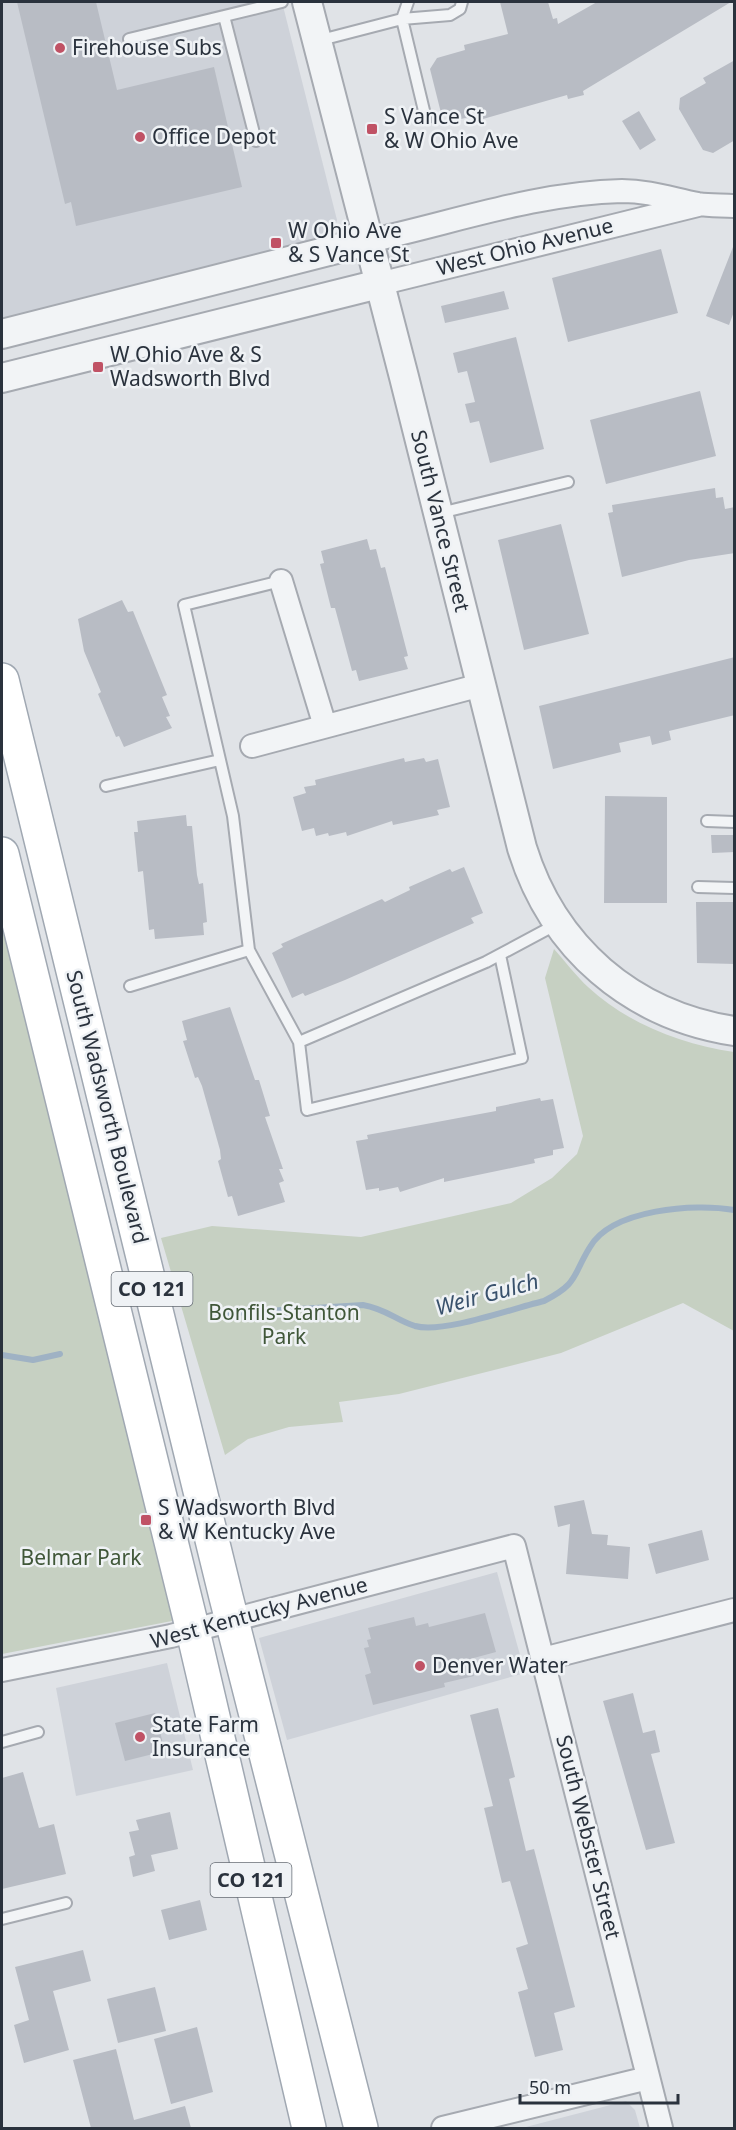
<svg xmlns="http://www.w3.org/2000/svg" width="736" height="2130" viewBox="0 0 736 2130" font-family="'Noto Sans',sans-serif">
	<rect width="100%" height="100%" fill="#e0e3e7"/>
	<path fill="#ced2d9" d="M2,2h280l55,218 -2,7 -8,10 -325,86z
		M497,1572l28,101 -238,67 -28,-102z
		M167,1663l26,107 -117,26 -20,-108z
		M626,2101l9,9 5,18h-118z"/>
	<path fill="#c6d0c2" d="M2,911l175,709 -175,34z
		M554,949c11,12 22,27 34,38 40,37 93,57 146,65v279l-51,-28 -122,50 -162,41 -60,8 4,20 -54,5 -41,12 -23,16 -64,-217 51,-12 149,11 150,-34 41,-25 25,-24 6,-18 -38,-158z"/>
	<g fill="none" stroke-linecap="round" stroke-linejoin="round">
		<path stroke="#9fb2c4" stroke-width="6" d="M216,1314l147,-9c23,4 33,15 52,21 28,8 99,-18 129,-25 35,-18 28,-25 46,-54 22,-38 105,-44 144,-37
			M2,1355l31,5 27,-6"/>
	</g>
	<path fill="#b8bcc4" d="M17,2h79l21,88 97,-23 28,120 -166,39 -5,-24 -6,2z
		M500,2h48l5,17 4,-1 1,6 39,-22h134l-148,89 1,4 -16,4 -1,-4 -84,24 -2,-5 -28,7 -12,-8 -11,-44 7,-11 28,-8 -1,-5 44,-11z
		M735,60v80l-22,13 -10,-3 -24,-41 1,-11 26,-15 -3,-5z
		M639,111l17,29 -16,10 -18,-29z
		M733,247l2,62 -6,16 -23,-9z
		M661,249l17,64 -110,29 -16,-64z
		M504,291l5,18 -64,14 -4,-17z
		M516,337l28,112 -54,14 -11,-42 -9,2 -5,-19 10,-2 -8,-31 -9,2 -5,-20z
		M700,391l16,65 -110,28 -16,-64z
		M715,488l1,10 7,-1 2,12 10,-2v46l-46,7 -67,17 -14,-64 5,-1 -1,-7z
		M561,524l28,110 -65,16 -26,-110z
		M367,539l3,11 6,-1 5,19 4,-1 23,89 -4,1 4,12 -49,12 -3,-11 -4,1 -17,-63h-4l-11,-44 4,-1 -3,-12z
		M122,600l6,12 5,-1 34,84 -5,2 8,19 -4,1 6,11 -48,19 -5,-11 -3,1 -18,-43 3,-2 -17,-41 -6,-32z
		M735,657v58l-66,16 2,9 -19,5 -2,-9 -31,7 2,9 -68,17 -14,-63z
		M404,758l1,4 19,-4 2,4 12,-3 12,48 -13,3 2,5 -46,10 -1,-4 -45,15 -1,-4 -17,4 -1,-3 -12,3 -2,-8 -12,3 -9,-34 13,-4 -2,-6 12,-2 -1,-5z
		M605,796l62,1v106h-63z
		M186,815l1,11h5l5,49 2,9 4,-1 4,39 -4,1 1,12 -49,4 -1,-10 -5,1 -6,-59 -5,1 -4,-40h4l-1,-11z
		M711,835h24v17l-23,1z
		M464,867l19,46 -12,5 3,5 -129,57 -40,16 -2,-3 -11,5 -20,-45 11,-6 -2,-3 101,-45 3,3 25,-12 -1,-3 41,-18 2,3z
		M696,902h39v62l-38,-1z
		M230,1007l25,73h4l11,36 -5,1 18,52h-4l5,12 -5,2 6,19 -47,14 -6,-20 -4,1 -10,-36 3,-2 -1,-9 -18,-64 -4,-9 -3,1 -12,-37 4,-1 -5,-19z
		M540,1098l1,3 12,-2 11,49 -11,2v5l-19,4 1,4 -91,19v-4l-44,14 -2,-5 -19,4v-3l-13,2 -10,-49 12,-2 -1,-4 129,-24v-4z
		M584,1500l8,34 16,1 -1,10 23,2 -2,32 -62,-5 4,-50 -12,3 -4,-21z
		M702,1530l7,30 -53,14 -8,-30z
		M485,1613l11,39 -26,7 4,17 -30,7 1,4 -72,18 -8,-30 6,-2 -7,-25 5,-1 -2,-7 4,-1 -3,-11 46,-11 2,9 12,-3 1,4z
		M633,1693l10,40 12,-3 5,22 -9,2 24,89 -29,7 -43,-149z
		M498,1708l17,69 -6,2 17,72 8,-2 41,158 -21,6 9,37 -28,7 -17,-65 10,-3 -12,-41 12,-4 -18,-63 -8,2 -18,-75 9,-2 -23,-91z
		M155,1713l10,38 -40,10 -10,-38z
		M23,1772l16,56 15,-4 12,50 -64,15v-111z
		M170,1812l8,37 -27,6 4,16 -22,6 -4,-20 6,-2 -6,-23 10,-2 -3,-10z
		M200,1900l7,30 -38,10 -8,-30z
		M83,1950l8,31 -38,10 16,59 -45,13 -10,-38 15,-5 -14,-53z
		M155,1987l11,44 -48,12 -11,-44z
		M197,2027l16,65 -42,12 -17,-65z
		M116,2049l18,71 51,-14 6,22h-100l-18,-68z"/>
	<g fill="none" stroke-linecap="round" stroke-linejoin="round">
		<defs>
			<path id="service" d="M408,2l-6,17 24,100
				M224,16l32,125
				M129,39l153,-37
				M317,41l85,-22 48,-4 10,-6 2,-7
				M440,513l128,-31
				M281,581l-97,24 49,211 16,134 50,92 187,-80 71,-38
				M106,786l114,-26
				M707,821l27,1
				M698,887l36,1
				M130,986l119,-36
				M299,1042l8,68 215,-52 -22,-103
				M2,1742l36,-10
				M2,1919l64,-16"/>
			<path id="minor" d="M368,241c84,-18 166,-48 254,-50 27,0 50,8 76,13 12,2 25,1 36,2
				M379,284l319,-79
				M281,581l44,145
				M252,746l229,-61
				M543,1659l191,-49
				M2,1670l169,-34 343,-90 147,582
				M443,2128l205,-50"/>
			<path id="tertiary" d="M307,2l97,375 118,471c31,100 109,167 212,183
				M2,334l366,-93
				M2,378l377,-94"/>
			<path id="primary" d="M2,680l224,917 135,531
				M2,854l191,777 116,497"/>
		</defs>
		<use href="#service" stroke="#a6aab1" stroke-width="14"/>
		<use href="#minor" stroke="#a6aab1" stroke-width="26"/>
		<use href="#tertiary" stroke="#a6aab1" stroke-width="32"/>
		<use href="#primary" stroke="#a0a8b2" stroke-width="36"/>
		<use href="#service" stroke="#f2f4f6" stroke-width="10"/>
		<use href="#minor" stroke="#f2f4f6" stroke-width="22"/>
		<use href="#tertiary" stroke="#f2f4f6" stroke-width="28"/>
		<use href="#primary" stroke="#fff" stroke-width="33"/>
	</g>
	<g fill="#c05265" stroke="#eff2f5" stroke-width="2">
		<circle cx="60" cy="48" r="6"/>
		<rect x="366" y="123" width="12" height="12" rx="3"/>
		<circle cx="140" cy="137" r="6"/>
		<rect x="270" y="237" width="12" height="12" rx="3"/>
		<rect x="92" y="361" width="12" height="12" rx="3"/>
		<rect x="140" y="1514" width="12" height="12" rx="3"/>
		<circle cx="420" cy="1666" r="6"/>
		<circle cx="140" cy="1737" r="6"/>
	</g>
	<g text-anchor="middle" stroke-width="5" stroke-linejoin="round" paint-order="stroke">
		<g fill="#eff2f5" stroke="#656c74" stroke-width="1.5">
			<rect x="111.5" y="1272" width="81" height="34" rx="4.5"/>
			<rect x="210.5" y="1863" width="81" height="34" rx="4.5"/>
		</g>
		<g font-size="20" font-weight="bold" fill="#2a323d">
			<text x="152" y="1296">CO 121</text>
			<text x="251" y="1887">CO 121</text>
		</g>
		<g font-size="21" fill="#2a323d" stroke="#eff2f5" text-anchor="start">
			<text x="72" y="55">Firehouse Subs</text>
			<text x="384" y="124">S Vance St<tspan x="384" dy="24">&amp; W Ohio Ave</tspan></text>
			<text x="152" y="144">Office Depot</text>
			<text x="288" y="238">W Ohio Ave<tspan x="288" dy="24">&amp; S Vance St</tspan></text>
			<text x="110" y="362">W Ohio Ave &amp; S<tspan x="110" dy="24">Wadsworth Blvd</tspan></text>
			<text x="158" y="1515">S Wadsworth Blvd<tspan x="158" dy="24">&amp; W Kentucky Ave</tspan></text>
			<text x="432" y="1673">Denver Water</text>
			<text x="152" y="1732">State Farm<tspan x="152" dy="24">Insurance</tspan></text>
		</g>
		<g font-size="21" fill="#2a323d" stroke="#eff2f5">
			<text transform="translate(525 247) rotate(-14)" y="7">West Ohio Avenue</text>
			<text transform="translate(440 521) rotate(76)" y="7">South Vance Street</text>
			<text transform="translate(107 1107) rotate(76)" y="7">South Wadsworth Boulevard</text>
			<text transform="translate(259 1613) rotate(-15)" y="7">West Kentucky Avenue</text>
			<text transform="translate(588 1837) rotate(76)" y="7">South Webster Street</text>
		</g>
		<g font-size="21" fill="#405739" stroke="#eff2f5">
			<text x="284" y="1320">Bonfils-Stanton<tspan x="284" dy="24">Park</tspan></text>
			<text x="81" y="1565">Belmar Park</text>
		</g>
		<g font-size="22" font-style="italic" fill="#39516c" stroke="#eff2f5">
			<text transform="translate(487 1294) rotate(-15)" y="8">Weir Gulch</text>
		</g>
	</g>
	<rect width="736" height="2130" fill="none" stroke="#2a323d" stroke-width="6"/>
	<path d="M520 2094v9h158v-9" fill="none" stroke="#2a323d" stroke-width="3"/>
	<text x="529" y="2094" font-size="18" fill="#2a323d" stroke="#eff2f5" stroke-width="4.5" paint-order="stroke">50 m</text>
</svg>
